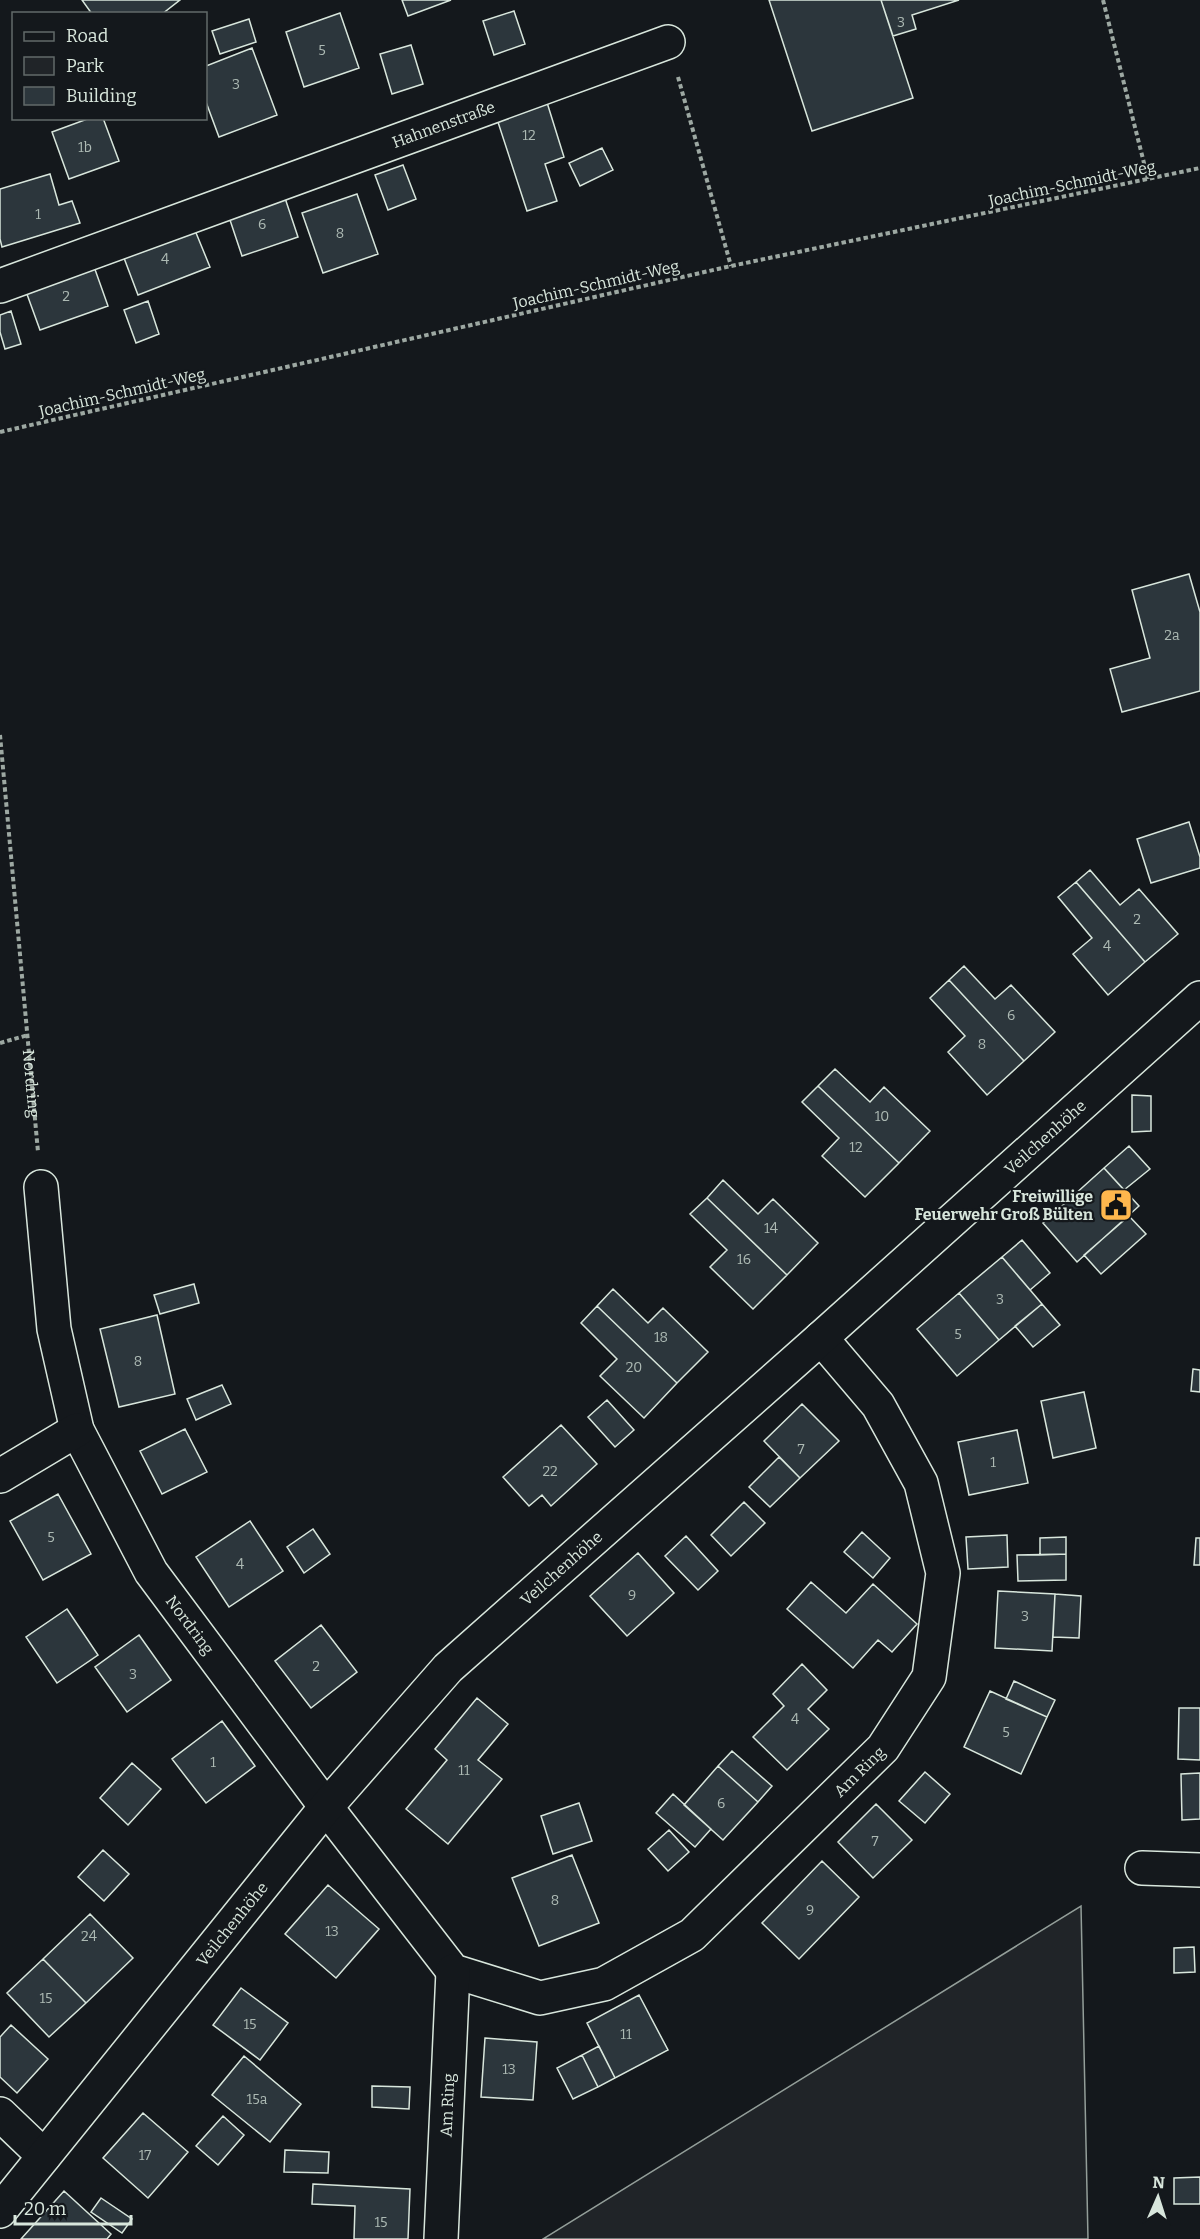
<svg xmlns="http://www.w3.org/2000/svg" width="1200" height="2239" viewBox="0 0 1200 2239" font-family="Bitter,serif">
	<rect width="100%" height="100%" fill="#14181c"/>
	<path fill="#202428" stroke="#939e99" stroke-width="1.5" d="M1081,1906l7,333h-545z"/>
	<path fill="#2c363c" stroke="#d8e6dc" stroke-width="1.5" d="M82,0h98l-18,14h-70z
		M402,0h49l-43,16z
		M769,0h112l32,98 -101,33z
		M881,0h78l-47,15 4,14 -23,7z
		M514,11l11,33 -31,11 -11,-34z
		M340,13l19,55 -55,19 -18,-55z
		M249,19l7,23 -36,12 -8,-23z
		M411,45l12,39 -31,10 -12,-40z
		M252,48l25,67 -58,22 -13,-35v-36z
		M545,96l19,61 -19,7 12,37 -30,10 -32,-98z
		M90,118h13l16,43 -50,18 -17,-47z
		M602,148l11,22 -33,16 -11,-23z
		M403,165l13,34 -28,11 -13,-35z
		M50,174l9,31 13,-4 8,22 -78,24 -2,-8v-50z
		M283,192l15,45 -56,19 -15,-45z
		M357,194l21,60 -55,19 -21,-60z
		M192,223l18,44 -72,28 -17,-45z
		M92,261l16,45 -68,24 -16,-44z
		M148,301l11,33 -23,9 -12,-33z
		M11,311l10,33 -16,5 -5,-17v-17z
		M1189,574l11,38v79l-78,21 -12,-43 40,-11 -18,-68z
		M1189,822l11,35v11l-49,15 -14,-44z
		M1090,870l30,35 19,-16 39,45 -33,28 -69,-80z
		M1076,882l69,80 -37,33 -35,-41 19,-16 -34,-41z
		M964,966l31,33 16,-14 44,47 -31,29 -75,-81z
		M949,980l75,81 -37,34 -39,-43 17,-16 -35,-38z
		M835,1069l35,33 14,-15 46,44 -31,32 -81,-77z
		M818,1086l81,77 -34,34 -43,-41 17,-18 -37,-36z
		M1132,1095l19,1v35l-19,1z
		M1129,1146l21,23 -26,21 -20,-22z
		M1104,1168l35,38 -62,56 -34,-39z
		M723,1180l35,34 15,-15 45,44 -31,32 -80,-77z
		M707,1198l80,77 -34,34 -43,-42 17,-17 -37,-36z
		M1129,1216l17,18 -45,40 -17,-19z
		M1022,1240l28,33 -20,17 -28,-33z
		M1002,1257l40,47 -43,36 -40,-47z
		M194,1284l5,19 -39,11 -6,-19z
		M613,1289l35,34 15,-15 45,44 -31,31 -80,-77z
		M959,1293l40,47 -42,36 -40,-47z
		M1042,1304l18,21 -27,22 -18,-21z
		M597,1306l80,77 -33,35 -44,-42 17,-17 -36,-36z
		M157,1315l18,79 -56,13 -19,-78z
		M1193,1369l7,1v22l-9,-1z
		M222,1385l9,19 -35,16 -9,-21z
		M1084,1392l12,56 -43,10 -12,-57z
		M607,1400l27,30 -19,17 -27,-30z
		M802,1404l37,37 -39,37 -36,-37z
		M561,1425l36,39 -46,42 -9,-11 -13,11 -26,-29z
		M185,1429l22,43 -45,22 -22,-43z
		M1017,1430l11,53 -59,12 -11,-53z
		M779,1457l21,21 -30,29 -21,-20z
		M58,1494l33,60 -48,26 -33,-59z
		M744,1502l21,21 -34,33 -20,-21z
		M250,1521l33,50 -54,36 -33,-50z
		M313,1529l17,25 -26,19 -17,-26z
		M862,1532l28,26 -17,20 -29,-26z
		M1007,1535l1,32 -40,2 -2,-32z
		M686,1536l32,35 -20,19 -33,-34z
		M1066,1537v17l-26,1v-17z
		M1196,1538h4v27h-6z
		M638,1553l36,40 -47,43 -37,-40z
		M1066,1554v26l-48,1 -1,-26z
		M811,1582l35,31 27,-29 44,40 -25,28 -14,-12 -25,28 -66,-59z
		M998,1591l57,3 -3,57 -57,-3z
		M1055,1594l26,2 -2,42 -26,-1z
		M67,1609l31,46 -41,28 -31,-46z
		M321,1625l36,47 -46,36 -36,-47z
		M139,1635l32,45 -44,32 -32,-45z
		M802,1664l25,26 -19,19 21,20 -42,41 -34,-33 31,-31 -11,-12z
		M1014,1681l41,19 -8,17 -41,-18z
		M990,1691l57,26 -26,57 -57,-27z
		M477,1698l31,26 -30,36 24,19 -54,65 -42,-35 41,-49 -12,-11z
		M1179,1708h21v52l-22,-1z
		M222,1721l33,45 -49,37 -34,-44z
		M732,1751l40,35 -14,16 -40,-36z
		M132,1763l29,26 -33,36 -28,-27z
		M718,1766l40,36 -35,38 -39,-35z
		M925,1772l25,22 -25,29 -26,-22z
		M1200,1773v46l-18,1 -1,-46z
		M673,1794l38,35 -16,18 -39,-34z
		M579,1803l13,38 -39,13 -12,-38z
		M876,1804l36,36 -39,38 -35,-36z
		M669,1830l20,22 -21,19 -20,-22z
		M103,1850l26,24 -25,27 -26,-24z
		M572,1855l27,68 -60,23 -27,-68z
		M822,1861l37,36 -60,62 -37,-36z
		M328,1885l51,44 -43,49 -51,-44z
		M90,1914l43,44 -47,45 -43,-44z
		M1194,1947l1,25 -21,1v-25z
		M43,1959l43,44 -37,34 -42,-44z
		M241,1988l47,35 -28,37 -47,-35z
		M639,1995l29,55 -53,28 -28,-55z
		M11,2025l37,34 -31,34 -17,-16v-40z
		M485,2038l52,4 -4,58 -52,-3z
		M599,2046l16,32 -17,9 -16,-32z
		M582,2055l16,32 -25,12 -16,-31z
		M244,2056l57,48 -31,38 -58,-47z
		M372,2086l38,1 -1,22 -37,-2z
		M143,2113l45,39 -40,46 -45,-40z
		M223,2116l21,19 -26,30 -22,-19z
		M285,2150l44,2 -1,21 -44,-1z
		M1200,2177v27h-26v-26z
		M313,2184l97,5 -2,50h-54l1,-33 -43,-2z
		M64,2191l47,43 -4,5h-86z
		M101,2198l31,21 -10,14 -31,-21z"/>
	<g fill="none" stroke-linecap="round" stroke-linejoin="round">
		<defs>
			<g id="street">
				<path id="s2" d="M0,286l668,-244"/>
				<path id="s3" d="M41,1187l13,142 23,101 74,142 175,235 127,164 87,27 64,-14 88,-49 191,-187 46,-71 14,-104 -22,-90 -43,-78 -57,-67"/>
				<path d="M0,1476l77,-46"/>
				<path d="M1142,1868l58,2"/>
				<path d="M0,2114l44,42"/>
				<path id="s4" d="M0,2211l326,-404 122,-139 373,-330 379,-340"/>
				<path id="s5" d="M441,2239l12,-268"/>
			</g>
		</defs>
		<use href="#street" stroke="#d8e6dc" stroke-width="36"/>
		<g stroke="#9da8a2" stroke-width="4" stroke-dasharray="4.5 3" stroke-linecap="butt">
			<path d="M1103,0l45,179"/>
			<path d="M678,77l53,189"/>
			<path d="M0,432l731,-166 469,-98"/>
			<path id="s1" d="M0,735l38,417"/>
			<path d="M0,1043l28,-8"/>
		</g>
		<use href="#street" stroke="#14181c" stroke-width="33"/>
	</g>
	<defs>
		<symbol id="civic-square" viewBox="-11 -11 22 22"><rect x="-9" y="-9" width="18" height="18" rx="4" fill="#ffb74d" stroke="#14181c"/><path d="M-.6-6.5H3V-4.5H.6V-3L4-1V1h2V6H-6V1h2V-1L-.6-3ZM-1.2 2.5V6h2.4V2.5Z" fill="#111"/></symbol>
	</defs>
	<g fill-rule="evenodd">
		<use href="#civic-square" x="1097" y="1186" width="38" height="38"/>
	</g>
	<g text-anchor="middle" stroke-width="4.5" stroke-linejoin="round" paint-order="stroke">
		<g font-size="14" fill="#adbab4">
			<text x="901" y="27">3</text>
			<text x="322" y="55">5</text>
			<text x="236" y="89">3</text>
			<text x="529" y="140">12</text>
			<text x="85" y="152">1b</text>
			<text x="38" y="219">1</text>
			<text x="262" y="229">6</text>
			<text x="340" y="238">8</text>
			<text x="165" y="264">4</text>
			<text x="66" y="301">2</text>
			<text x="1172" y="640">2a</text>
			<text x="1137" y="924">2</text>
			<text x="1107" y="951">4</text>
			<text x="1011" y="1020">6</text>
			<text x="982" y="1049">8</text>
			<text x="882" y="1121">10</text>
			<text x="856" y="1152">12</text>
			<text x="771" y="1233">14</text>
			<text x="744" y="1264">16</text>
			<text x="1000" y="1304">3</text>
			<text x="958" y="1339">5</text>
			<text x="661" y="1342">18</text>
			<text x="138" y="1366">8</text>
			<text x="634" y="1372">20</text>
			<text x="801" y="1454">7</text>
			<text x="993" y="1467">1</text>
			<text x="550" y="1476">22</text>
			<text x="51" y="1542">5</text>
			<text x="240" y="1569">4</text>
			<text x="632" y="1600">9</text>
			<text x="1025" y="1621">3</text>
			<text x="316" y="1671">2</text>
			<text x="133" y="1679">3</text>
			<text x="795" y="1724">4</text>
			<text x="1006" y="1737">5</text>
			<text x="213" y="1767">1</text>
			<text x="464" y="1775">11</text>
			<text x="721" y="1808">6</text>
			<text x="875" y="1846">7</text>
			<text x="555" y="1905">8</text>
			<text x="810" y="1915">9</text>
			<text x="332" y="1936">13</text>
			<text x="89" y="1941">24</text>
			<text x="46" y="2003">15</text>
			<text x="250" y="2029">15</text>
			<text x="626" y="2039">11</text>
			<text x="509" y="2074">13</text>
			<text x="257" y="2104">15a</text>
			<text x="145" y="2160">17</text>
			<text x="381" y="2227">15</text>
		</g>
		<g font-size="16" fill="#d8e6dc" stroke="#14181c">
			<text dy="6" stroke="none"><textPath href="#s2" startOffset="472">Hahnenstraße</textPath></text>
			<text transform="translate(1072 183) rotate(-12)" y="6">Joachim-Schmidt-Weg</text>
			<text transform="translate(596 284) rotate(-13)" y="6">Joachim-Schmidt-Weg</text>
			<text transform="translate(122 392) rotate(-13)" y="6">Joachim-Schmidt-Weg</text>
			<text dy="6" stroke="none"><textPath href="#s1" startOffset="350">Nordring</textPath></text>
			<text dy="6" stroke="none"><textPath href="#s4" startOffset="1503">Veilchenhöhe</textPath></text>
			<text dy="6" stroke="none"><textPath href="#s4" startOffset="855">Veilchenhöhe</textPath></text>
			<text dy="6" stroke="none"><textPath href="#s3" startOffset="472">Nordring</textPath></text>
			<text dy="6" stroke="none"><textPath href="#s3" startOffset="1398">Am Ring</textPath></text>
			<text dy="6" stroke="none"><textPath href="#s4" startOffset="369">Veilchenhöhe</textPath></text>
			<text dy="6" stroke="none"><textPath href="#s5" startOffset="134">Am Ring</textPath></text>
		</g>
		<g font-size="16" font-weight="bold" fill="#d8e6dc" stroke="#14181c" text-anchor="end">
			<text x="1093" y="1202">Freiwillige<tspan x="1093" dy="18">Feuerwehr Groß Bülten</tspan></text>
		</g>
	</g>
	<rect x="12" y="12" width="195" height="108" fill="#14181c" stroke="#626a69" stroke-width="1.5"/>
	<rect x="24" y="32" width="30" height="9" fill="#14181c" stroke="#626a69" stroke-width="1.5"/>
	<text x="66" y="42" font-size="18" fill="#d8e6dc">Road</text>
	<rect x="24" y="57" width="30" height="18" fill="#202428" stroke="#626a69" stroke-width="1.5"/>
	<text x="66" y="72" font-size="18" fill="#d8e6dc">Park</text>
	<rect x="24" y="87" width="30" height="18" fill="#2c363c" stroke="#626a69" stroke-width="1.5"/>
	<text x="66" y="102" font-size="18" fill="#d8e6dc">Building</text>
	<g transform="translate(1158 2197) rotate(3)" stroke="#14181c" stroke-width="4.5" paint-order="stroke">
	<path d="M0-4.5L10 22L0 15L-10 22Z" fill="#d8e6dc"/>
	<text y="-9" font-size="16" font-weight="bold" text-anchor="middle" fill="#d8e6dc">N</text>
	</g>
	<path d="M15 2215v9h116v-9" fill="none" stroke="#d8e6dc" stroke-width="3"/>
	<text x="24" y="2215" font-size="18" fill="#d8e6dc" stroke="#14181c" stroke-width="4.5" paint-order="stroke">20 m</text>
</svg>
